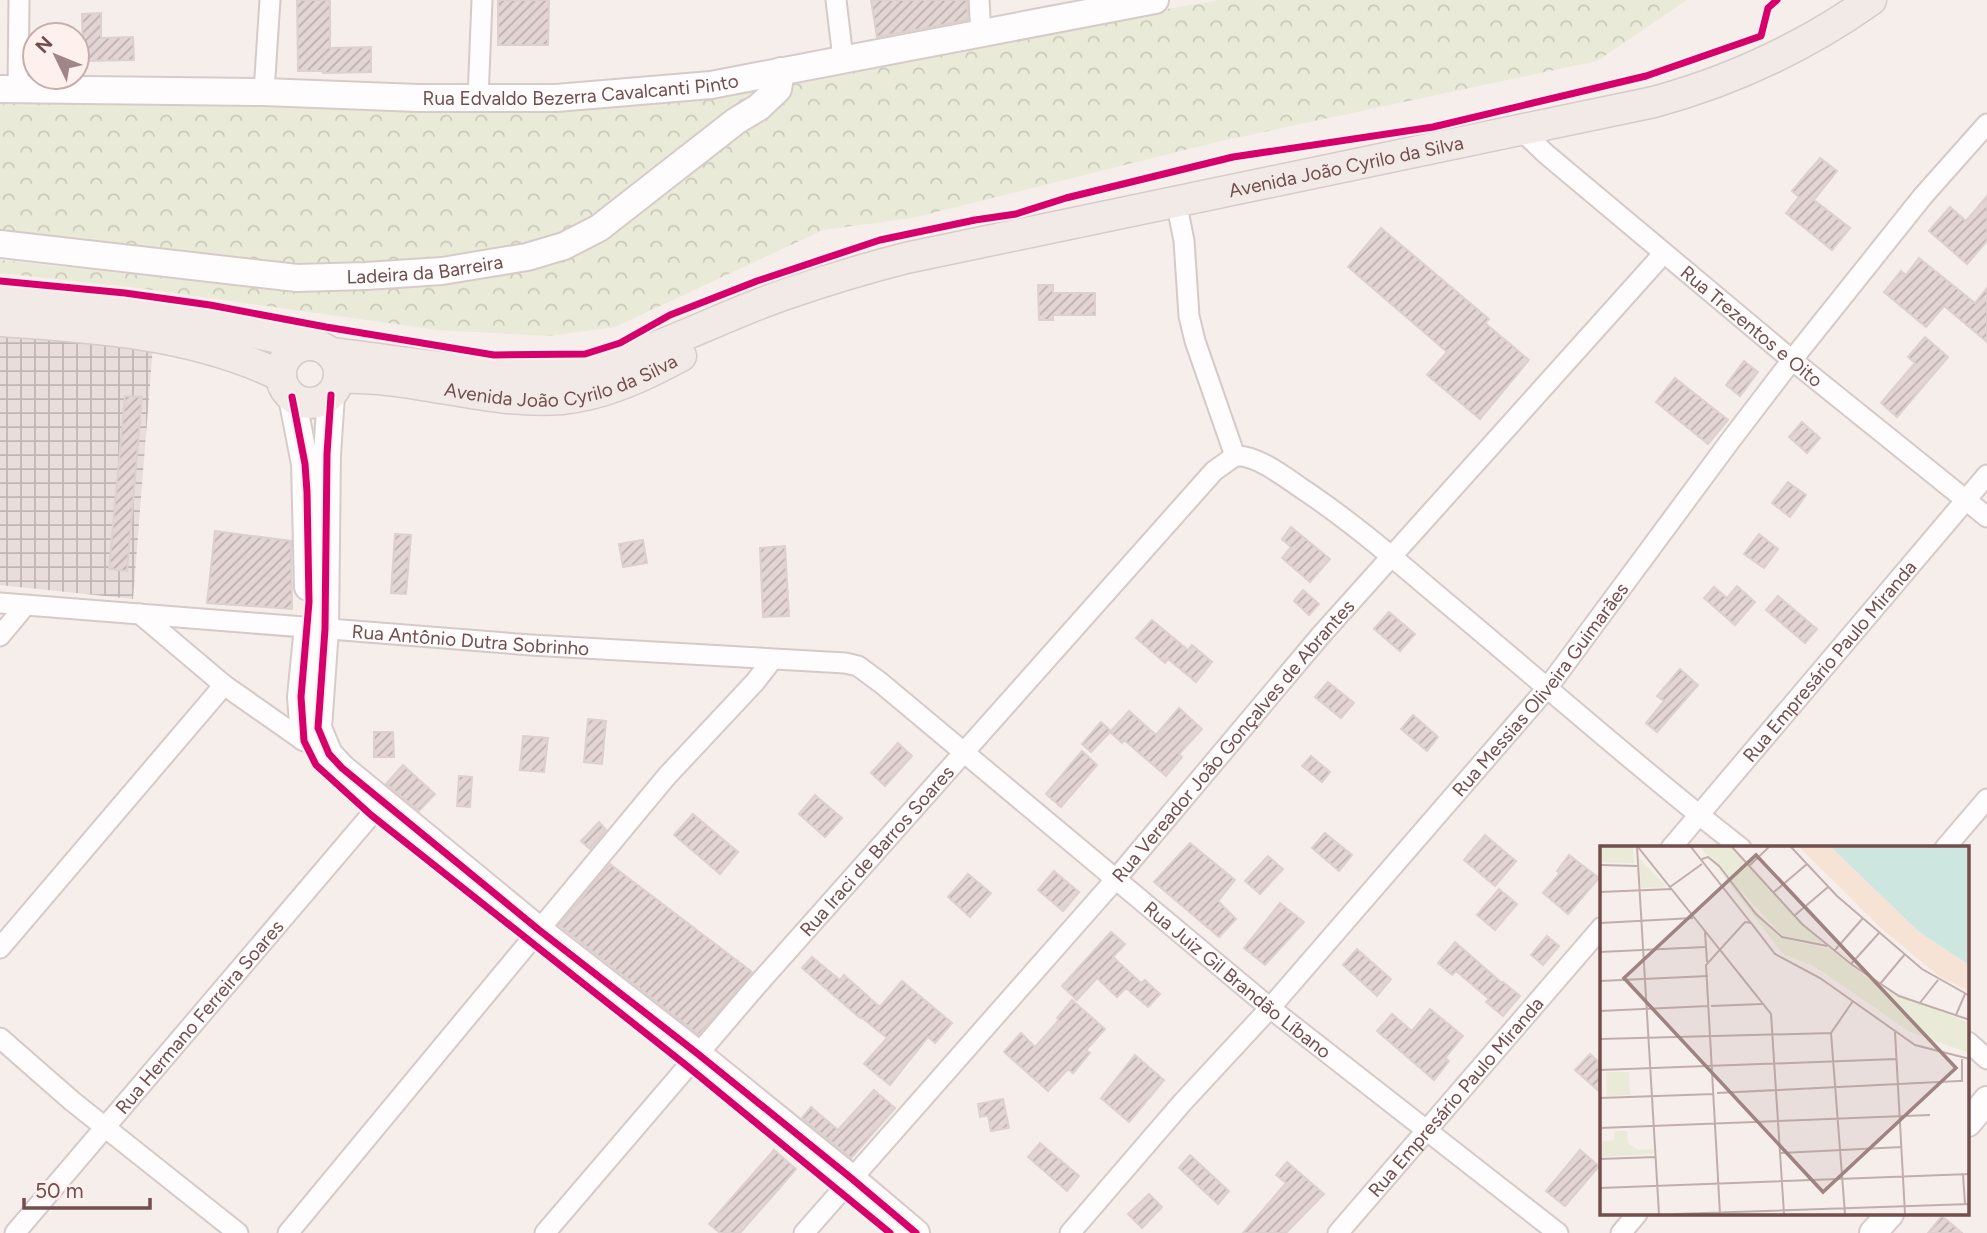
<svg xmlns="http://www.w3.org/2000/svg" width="1987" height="1233" viewBox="0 0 1987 1233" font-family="Figtree,sans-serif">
	<defs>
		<pattern id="industrial-grid" width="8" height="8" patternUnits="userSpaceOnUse" patternTransform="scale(1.75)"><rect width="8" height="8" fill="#e8ddda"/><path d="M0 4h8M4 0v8" fill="none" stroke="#c0b5b3"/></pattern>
		<pattern id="forest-crowns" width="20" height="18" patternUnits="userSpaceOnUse" patternTransform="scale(1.75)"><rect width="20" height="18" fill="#e9ead7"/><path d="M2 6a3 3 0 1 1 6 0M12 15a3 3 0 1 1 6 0" fill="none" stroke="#cbcaba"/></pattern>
		<pattern id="building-hatch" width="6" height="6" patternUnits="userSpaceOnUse" patternTransform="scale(1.75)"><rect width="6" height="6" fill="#e2d5d3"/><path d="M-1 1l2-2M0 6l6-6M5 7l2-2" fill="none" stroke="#bcafad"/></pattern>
	</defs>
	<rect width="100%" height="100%" fill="#f6eeeb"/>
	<path fill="url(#industrial-grid)" d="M0,326l153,20 -20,253 -133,-14z"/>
	<path fill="url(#forest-crowns)" d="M1220,0h467l-90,61 -376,80 -309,77 -89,12 -208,97 -67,9 -110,-6 -300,-42 -138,-15v-13l216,23 65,4 242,-17 142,-88 140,-106 77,-19z
		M771,85l-148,106 -34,31 -74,25 -96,11 -111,7 -54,-4 -254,-31v-132z"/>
	<path fill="url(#building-hatch)" stroke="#ded0ce" stroke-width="2" d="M297,0h33v48l41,-1v25l-48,1 -1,-2h-24z
		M498,0h51l-1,45h-50z
		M871,0h96l1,20 -91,17z
		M101,13v25l32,-1 1,23 -51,1 -1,-47z
		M1820,158l17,13 -23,29 36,28 -18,22 -46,-37 13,-16 -7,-6z
		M1987,196v45l-20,23 -38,-33 21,-24 16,14z
		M1381,228l108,91 -4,4 44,37 -49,59 -53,-44 20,-23 -99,-85z
		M1919,258l56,45 12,-15v54l-43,-36 -18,21 -42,-35 17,-21 5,4z
		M1038,285h15v8h42v22h-42v5h-14z
		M1925,337l23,20 -51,60 -16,-14 34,-40 -7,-6z
		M1744,361l14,11 -18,24 -14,-11z
		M1675,378l53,42 -20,24 -52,-42z
		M125,396l17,1 -15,174 -18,-2z
		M1802,422l18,16 -13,15 -18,-16z
		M1788,482l18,13 -16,22 -18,-14z
		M1291,527l39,32 -20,23 -28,-24 9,-11 -9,-8z
		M215,531l76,10 1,68 -85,-6z
		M395,534l16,1 -5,59 -15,-1z
		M1759,534l19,15 -14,19 -20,-14z
		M643,540l4,23 -24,4 -4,-23z
		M785,546l4,70 -26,1 -3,-69z
		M1737,586l18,16 -20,23 -31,-27 10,-11 13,11z
		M1303,590l16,14 -10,11 -15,-14z
		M1778,596l39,33 -12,14 -39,-33z
		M1389,612l26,22 -15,17 -26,-22z
		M1152,620l36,30 4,-5 20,17 -16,20 -28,-23 -3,4 -29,-25z
		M1680,669l18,16 -41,47 -11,-9 18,-22 -7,-5z
		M1328,682l26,21 -13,15 -26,-21z
		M1179,708l23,21 -23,25 3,3 -16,19 -42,-36 -2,3 -12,-11 -19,20 -9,-8 19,-22 10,9 18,-20 27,24z
		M1413,715l25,22 -11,14 -26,-22z
		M588,719l18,2 -4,43 -18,-2z
		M374,732h19l1,25h-20z
		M523,736l25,2 -4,34 -24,-2z
		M898,743l14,13 -27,30 -14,-13z
		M1082,751l15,14 -36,42 -15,-13z
		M1311,756l19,16 -8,10 -20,-16z
		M403,765l32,29 -16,17 -33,-27z
		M459,776l13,1 -2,30 -13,-1z
		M815,795l27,23 -17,19 -26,-23z
		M693,814l45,38 -18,22 -46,-39z
		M599,822l7,8 -16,19 -9,-8z
		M1325,833l27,22 -13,16 -27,-23z
		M1485,835l31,26 -21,25 -31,-26z
		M1190,843l45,37 -17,21 18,18 -17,18 -65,-55z
		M1569,855l30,23 -31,36 -25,-21 17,-20 -3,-2z
		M1268,856l15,13 -23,25 -15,-13z
		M610,864l142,108 -53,63 -140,-110z
		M1054,871l25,21 -16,19 -25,-21z
		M968,874l23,19 -21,24 -22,-20z
		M1499,889l18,15 -22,26 -18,-15z
		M1280,903l24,19 -39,43 -21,-17z
		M1111,932l14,12 -12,13 28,26 4,-3 15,14 -12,13 -22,-19 -9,9 -20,-19 -20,22 -15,-14z
		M1547,936l12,10 -16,19 -12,-10z
		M1455,942l47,41 1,-1 17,14 -17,20 -17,-14 3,-3 -33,-28 -4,4 -14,-12z
		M1357,949l34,30 -14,17 -34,-31z
		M812,957l28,23 4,-5 36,32 22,-26 50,42 -17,20 -7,-6 -38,48 -26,-21 23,-26 -26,-21 -1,1 -58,-50z
		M1072,1000l33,29 -19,21 4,3 -17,20 -5,-4 -20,22 -44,-39 17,-19 14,14 24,-27 -2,-2z
		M1430,1009l33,27 -18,22 4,3 -15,19 -57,-49 15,-17 20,17z
		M1590,1054l12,11v29l-27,-24z
		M1135,1055l29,25 -35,42 -28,-24z
		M874,1090l21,18 -44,50 -49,-40 9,-11 27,23z
		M1003,1099l6,29 -18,3 -3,-16 -8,2 -2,-13z
		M1040,1143l39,33 -12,15 -39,-34z
		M774,1150l22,19 -56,64h-20l-11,-9z
		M1580,1150l19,16 -34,40 -19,-15z
		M1190,1155l39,36 -11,13 -39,-36z
		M1287,1162l37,32 -38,39h-43l43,-50 -10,-8z
		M1149,1194l13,13 -20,21 -14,-14z
		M1942,1216l20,17h-34z"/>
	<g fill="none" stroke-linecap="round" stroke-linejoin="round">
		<defs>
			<g id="street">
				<path d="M836,0l7,58"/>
				<path d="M979,0l2,34"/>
				<path d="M18,89l1,-89"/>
				<path d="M264,92l6,-92"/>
				<path d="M478,99l4,-99"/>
				<path id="s1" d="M1521,130l25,24 246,206 195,157"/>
				<path d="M1176,201l8,40 5,75 6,25 40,115"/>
				<path id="s2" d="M0,603l531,42 314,18 13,3 23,17 389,325 288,225"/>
				<path d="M140,614l84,71 80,56"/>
				<path d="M0,636l25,-30"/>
				<path id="s3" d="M1671,848l316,-373"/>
				<path d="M1945,848l42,-49"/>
				<path d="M539,930l128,-154 88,-94 17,-22"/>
				<path d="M0,948l224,-263"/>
				<path d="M0,1038l72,63 166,132"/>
				<path d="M1968,1042l19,17"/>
				<path id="s4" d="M15,1233l367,-431"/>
				<path d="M288,1233l242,-292"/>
				<path id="s5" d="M545,1233l213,-249 456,-513 21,-15c20,-2 50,21 66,32 50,33 96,73 142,112 99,82 196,169 298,248"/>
				<path id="s6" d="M804,1233l311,-353 206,-245 343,-382"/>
				<path id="s7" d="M1070,1233l112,-130 88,-95 278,-321 182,-246 62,-81 131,-164 64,-72"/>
				<path id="s8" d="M1338,1233l264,-306"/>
				<path d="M1621,1233l16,-19"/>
			</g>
			<g id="secondary">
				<path id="s9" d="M0,89l264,3 154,6h138l155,-13 444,-85"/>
				<path id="s10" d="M0,244l297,34 69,-2 76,-5 85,-14 37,-11 35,-18 137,-107 23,-14 19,-18 3,-18"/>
				<path d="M331,395l-4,59 -2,175 -7,99 11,26 13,14 197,162 159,124 153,124 65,55"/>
				<path d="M292,397l13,67 3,123"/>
				<path d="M304,737l-3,-40 6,-61"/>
				<path d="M1968,1123l19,-23"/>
				<path d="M1873,1233l17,-19"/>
			</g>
			<g id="primary">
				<path d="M0,299c105,2 209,23 311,46"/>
				<path d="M0,321c95,6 195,13 281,55"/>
				<circle cx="310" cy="374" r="29"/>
				<path id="s11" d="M330,353c53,6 106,15 159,19 23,1 46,4 69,1 83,-10 153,-54 231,-80 38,-13 78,-25 117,-35l748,-156c77,-21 152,-56 217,-102"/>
				<path id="s12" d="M339,378c75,-3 148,27 223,21 42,-4 82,-23 119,-43"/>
			</g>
		</defs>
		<use href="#street" stroke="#d5cac8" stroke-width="23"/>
		<use href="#secondary" stroke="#d7cbc9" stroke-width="30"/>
		<use href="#primary" stroke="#d7cbca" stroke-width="33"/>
		<use href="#street" stroke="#fefcfc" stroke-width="19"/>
		<use href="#secondary" stroke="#fefcfc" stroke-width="26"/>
		<use href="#primary" stroke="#f2eae6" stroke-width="30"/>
		<defs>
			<path id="cycleway" d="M0,281l125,12 85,12 116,22 168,28 91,-1 35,-11 50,-28 87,-34 123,-41 95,-20 41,-6 50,-16 167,-41 200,-30 213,-51 115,-40 7,-28 9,-8
				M331,395l-4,59 -2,175 -7,99 11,26 13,14 197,162 159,124 153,124 65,55
				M292,397l13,67 2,28 2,110 -8,95 3,44 12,24 55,50 316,251 203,167"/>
		</defs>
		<use href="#cycleway" stroke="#fef1ed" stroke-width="11"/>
		<use href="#cycleway" stroke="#d6006c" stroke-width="7"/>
	</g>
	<g text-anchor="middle" stroke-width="6" stroke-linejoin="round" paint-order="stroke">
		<g font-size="19" fill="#724e4d" stroke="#fef1ed">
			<text dy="7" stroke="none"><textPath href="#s9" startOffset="581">Rua Edvaldo Bezerra Cavalcanti Pinto</textPath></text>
			<text dy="7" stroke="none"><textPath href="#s11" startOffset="1046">Avenida João Cyrilo da Silva</textPath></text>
			<text dy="7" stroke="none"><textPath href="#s10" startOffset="427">Ladeira da Barreira</textPath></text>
			<text dy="7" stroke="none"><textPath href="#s1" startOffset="303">Rua Trezentos e Oito</textPath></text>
			<text dy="7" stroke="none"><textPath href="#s12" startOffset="226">Avenida João Cyrilo da Silva</textPath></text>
			<text dy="7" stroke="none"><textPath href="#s2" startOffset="472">Rua Antônio Dutra Sobrinho</textPath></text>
			<text dy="7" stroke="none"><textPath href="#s3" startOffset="245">Rua Empresário Paulo Miranda</textPath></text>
			<text dy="7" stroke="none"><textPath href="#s7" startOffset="719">Rua Messias Oliveira Guimarães</textPath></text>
			<text dy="7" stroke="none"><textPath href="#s6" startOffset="653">Rua Vereador João Gonçalves de Abrantes</textPath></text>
			<text dy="7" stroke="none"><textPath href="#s5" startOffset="506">Rua Iraci de Barros Soares</textPath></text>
			<text dy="7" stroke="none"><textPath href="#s2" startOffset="1353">Rua Juiz Gil Brandão Líbano</textPath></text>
			<text dy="7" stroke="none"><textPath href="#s4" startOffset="284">Rua Hermano Ferreira Soares</textPath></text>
			<text dy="7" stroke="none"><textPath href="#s8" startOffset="180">Rua Empresário Paulo Miranda</textPath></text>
		</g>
	</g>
	<g transform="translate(1600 846)">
		<rect width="369" height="369" fill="#f6eeeb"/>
		<path d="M6,226h23l1,23 -23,1zM15,285h12l1,12 10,7 15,-1v5l-53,3v-15l14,-2z" fill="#e9ead7"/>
		<path d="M0,1h33l1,16 -34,-1zM100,1h30l95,99 -43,-11zM39,12l28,29 -26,1zM113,17l67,75 49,11 48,36 92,38v30l-59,-21 -96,-66 -31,-12z" fill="#e9ead7"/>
		<path d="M199,1h32l87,84 51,34v26l-29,-14 -58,-48z" fill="#f7e3d6"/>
		<path d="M231,1h138v118l-51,-34z" fill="#cee6e0"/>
		<path fill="none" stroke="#c1aeac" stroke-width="2" d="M37,1l22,367M38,1l133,167 13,200M91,1l60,76M132,1l70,77 49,40 48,32 71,24M191,1l46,49 85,73 48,27M102,13l6,-2 11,9 37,48 26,23 45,9M0,19l37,1M149,20l20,-19M70,41l32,-23M0,46l72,-3M174,46l33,-28M194,70l34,-29M0,77l93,-5M105,86l2,30M235,104l28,-32M0,106l105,-5M251,118l28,-31M0,135l108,-5M280,138l25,-30M319,158l19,-24M111,160l51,-2M0,165l108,-5M356,169l9,-21M295,186l10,182M231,187l22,-32M0,193l231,-6 14,181M0,224l296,-11M117,247l242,-12h3v-22M0,252l114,-4M0,282l330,-13M181,307l121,-6M0,313l56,-2M363,328l2,30M0,342l370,-14M75,368l295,-10M120,368l-14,-249 39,-43 6,1 24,31 45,24 95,67 55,14"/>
		<path fill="#9e8381" fill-opacity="0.15" stroke="#9e8381" stroke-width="3.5" d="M156,9l200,213 -133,124 -199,-214z"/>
		<rect width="369" height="369" fill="none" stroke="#724e4d" stroke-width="3.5"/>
	</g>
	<g transform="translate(56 56) rotate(313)"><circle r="33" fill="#fef1ed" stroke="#c6b0ad" stroke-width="2"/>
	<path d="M0-5L12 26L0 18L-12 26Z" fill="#a08684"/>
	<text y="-10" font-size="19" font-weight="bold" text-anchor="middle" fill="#724e4d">N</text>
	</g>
	<path d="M24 1198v10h126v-10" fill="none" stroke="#724e4d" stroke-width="3.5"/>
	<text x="35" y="1198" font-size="21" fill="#724e4d" stroke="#fef1ed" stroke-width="5" paint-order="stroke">50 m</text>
</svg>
